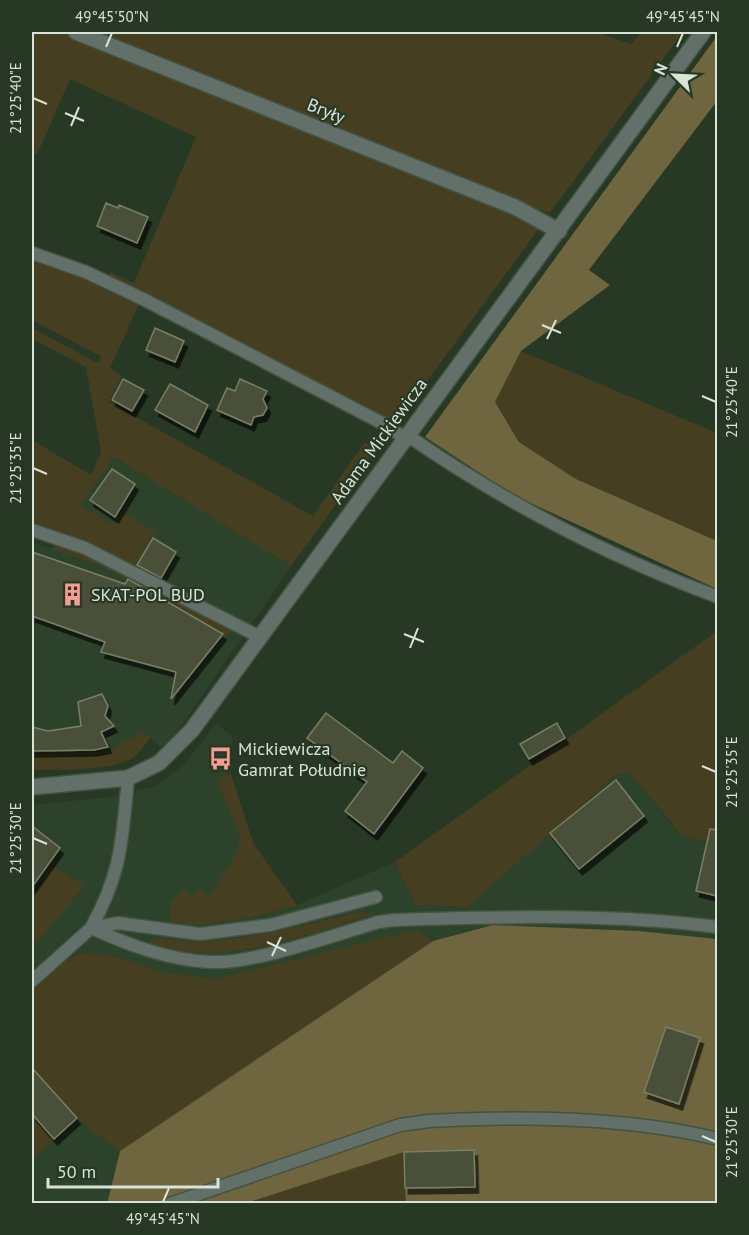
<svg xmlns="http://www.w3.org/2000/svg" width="749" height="1235" viewBox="0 0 749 1235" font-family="'PT Sans',sans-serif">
	<defs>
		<filter id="shadow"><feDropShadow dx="3.5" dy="6" stdDeviation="0" flood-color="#0009"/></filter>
	</defs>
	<rect width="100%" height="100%" fill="#273825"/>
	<path fill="#2d422a" d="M114,457l177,109 -118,172 -13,10 -16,-16 -36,19 -76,3v-212l21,7 8,-17z
		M216,723l16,13 -1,38 22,69 44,62 98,-43 20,43 200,-130 15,-2 50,62 37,9v95l-78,-8 -145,-6 -61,16 -313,209 -13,53h-75v-398l77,-8 44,-10 31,-22z"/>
	<path fill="#463e21" d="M32,32h29l52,18 359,145 62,29 4,6 -141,192 -7,-1 -282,-144 2,-5 24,11 62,-146 -126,-58 -33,76 -5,-2z
		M90,32h507l34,12 10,-12h42l-133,181 -22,-6z
		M32,259l61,22 46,23 -29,64 12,8 -13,26 204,114 52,-74 11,8 -85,116 -177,-109 -34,49 33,18 9,-12 34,20 -20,31 68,38 -3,11 30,18 -4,7 -124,-70 -50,-18 6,-12 -27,-9v-88l59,35 10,-23 -15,-85 -54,-28v-11l64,34 4,-1v-5l-68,-36z
		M521,351l196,82v108l-141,-62 -57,-37 -24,-40z
		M717,631v213l-36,-9 -51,-62 -15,2 -147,132 -53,-2 -20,-43z
		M144,731l6,7c-5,6 -9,13 -15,18 -21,17 -77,13 -103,14v-16l76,-3z
		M231,774l22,69 44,62c-42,13 -81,22 -126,19v-21l11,-13 10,7 5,-8 12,7 22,-33 7,-14 2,-15 -19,-42 -3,-15z
		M51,865l34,20 -53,63v-51l18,-24 -3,-3z
		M363,912l8,3c-71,23 -146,50 -221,32l-3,-5c16,-7 35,1 51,0 56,-2 110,-19 165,-30z
		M416,930l17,11 -313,210 -43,-33 -45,-51v-75l30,-29 18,-9 13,-1 35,7 31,12 56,7z
		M32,1115l22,24 -22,21z
		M404,1152l3,51h-166z"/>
	<path fill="#6f653e" d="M717,36v65l-128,169 21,15 -89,66 -26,51 24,40 57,37 141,62v48l-204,-94 -88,-58z
		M493,925l146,6 78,8v264h-311l-1,-15 70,-1 -2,-37 -69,2 -158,51 -139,1 13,-53 313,-210z"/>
	<path fill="#4a5038" stroke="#797f66" stroke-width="1.5" filter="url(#shadow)" d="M106,203l12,5 1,-3 29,12 -11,26 -40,-17z
		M155,328l29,13 -9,21 -29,-12z
		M123,379l21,11 -12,21 -20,-11z
		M240,379l27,12 -4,8 4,9 -4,7 -9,2 -3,8 -34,-15 10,-22 8,3z
		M170,384l38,21 -13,27 -40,-22z
		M112,469l23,15 -20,33 -25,-17z
		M153,538l23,14 -15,26 -24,-13z
		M32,552l93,32 3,-5 95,55 -52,65 5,-27 -75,-20 4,-10 -73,-26z
		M102,694l6,12 -3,10 9,10 -13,6 7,15 -14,3 -62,1v-24l16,4 33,-5 -3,-24z
		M326,713l67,50 9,-12 21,17 -49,66 -29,-23 22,-29 -60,-44z
		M557,723l8,15 -36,21 -9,-15z
		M616,780l28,36 -65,53 -29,-36z
		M32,826l28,22 -28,39z
		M710,829l7,1v66l-21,-5z
		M666,1027l34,11 -21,66 -35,-12z
		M32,1068l45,50 -23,21 -22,-25z
		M474,1150l1,37 -70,1 -1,-36z"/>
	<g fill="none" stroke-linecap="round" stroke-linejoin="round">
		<defs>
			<path id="service" d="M32,253l54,19 59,28 237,123 23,15
				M407,435c97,67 200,121 311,162
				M32,530l53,18 175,89
				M128,778c-6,62 -6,94 -37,150 38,17 77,32 119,34 45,2 123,-27 169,-40l15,-2c108,-3 217,-7 324,7
				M32,981l59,-53 27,-5 82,11 70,-9 106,-28
				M170,1204l230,-79 29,-4c92,-5 199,-4 289,18"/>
			<path id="minor" d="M76,32l439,175 44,24"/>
			<path id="tertiary" d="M32,787l96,-9 31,-15 33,-33 511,-698"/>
		</defs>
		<use href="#service" stroke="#435341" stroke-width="15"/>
		<use href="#minor" stroke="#435341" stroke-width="18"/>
		<use href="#tertiary" stroke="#435341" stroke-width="18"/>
		<use href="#service" stroke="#63706a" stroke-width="12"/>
		<use href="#minor" stroke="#63706a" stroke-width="15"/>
		<use href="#tertiary" stroke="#63706a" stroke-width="15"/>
	</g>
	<path fill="none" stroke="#d9e3d7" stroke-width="2" d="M106,47l6,-14M677,47l6,-14M33,98l14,6M65,113l19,8M71,126l8,-19M542,325l19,8M547,339l9,-19M702,396l14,6M33,468l14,6M404,634l20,8M410,648l8,-20M702,766l14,6M33,838l14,6M267,942l19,9M272,956l9,-19M702,1136l14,6M163,1202l6,-14"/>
	<defs>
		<symbol id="building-bare" viewBox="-9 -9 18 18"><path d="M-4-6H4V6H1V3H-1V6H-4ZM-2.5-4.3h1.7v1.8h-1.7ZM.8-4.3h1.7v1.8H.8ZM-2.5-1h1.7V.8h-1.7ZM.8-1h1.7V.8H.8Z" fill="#f59c93" stroke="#273825" stroke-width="2.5" paint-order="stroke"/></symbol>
		<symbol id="bus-bare" viewBox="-9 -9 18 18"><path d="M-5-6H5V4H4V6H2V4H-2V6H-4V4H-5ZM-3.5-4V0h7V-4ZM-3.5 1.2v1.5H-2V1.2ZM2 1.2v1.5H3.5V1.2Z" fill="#f59c93" stroke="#273825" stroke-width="2.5" paint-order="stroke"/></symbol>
	</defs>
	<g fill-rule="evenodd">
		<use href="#building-bare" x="56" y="578" width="33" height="33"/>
		<use href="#bus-bare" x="204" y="742" width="33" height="33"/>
	</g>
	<g text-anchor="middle" stroke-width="4.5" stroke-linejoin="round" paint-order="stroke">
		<g font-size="18" fill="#d9e3d7" stroke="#273825">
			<text transform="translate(326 111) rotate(22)" y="6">Bryły</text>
			<text transform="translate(379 441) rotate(-54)" y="6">Adama Mickiewicza</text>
		</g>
		<g font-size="18" fill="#d9e3d7" stroke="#273825" text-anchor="start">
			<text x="91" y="601">SKAT-POL BUD</text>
			<text x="238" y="755">Mickiewicza<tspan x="238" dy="21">Gamrat Południe</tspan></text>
		</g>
	</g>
	<rect width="749" height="1235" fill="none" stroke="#273825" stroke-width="66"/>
	<g transform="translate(674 75) rotate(294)" stroke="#273825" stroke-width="4.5" paint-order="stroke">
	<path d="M0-4.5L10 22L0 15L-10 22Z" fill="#d9e3d7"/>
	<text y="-9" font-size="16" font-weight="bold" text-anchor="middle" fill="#d9e3d7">N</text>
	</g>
	<path d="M48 1178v9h170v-9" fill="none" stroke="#d9e3d7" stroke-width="3"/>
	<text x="57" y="1178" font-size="18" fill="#d9e3d7" stroke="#273825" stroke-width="4.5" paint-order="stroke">50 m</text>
	<rect x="33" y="33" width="683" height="1169" fill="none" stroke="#d9e3d7" stroke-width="2"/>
	<g font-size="15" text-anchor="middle" fill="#d9e3d7">
		<text x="112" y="22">49°45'50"N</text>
		<text x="683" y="22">49°45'45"N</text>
		<text transform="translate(16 98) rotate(-90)" y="5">21°25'40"E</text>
		<text transform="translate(732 402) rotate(-90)" y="5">21°25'40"E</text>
		<text transform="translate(16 468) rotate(-90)" y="5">21°25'35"E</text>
		<text transform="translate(732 772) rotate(-90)" y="5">21°25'35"E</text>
		<text transform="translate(16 838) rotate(-90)" y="5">21°25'30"E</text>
		<text transform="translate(732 1142) rotate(-90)" y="5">21°25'30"E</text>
		<text x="163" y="1224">49°45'45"N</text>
	</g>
</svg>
